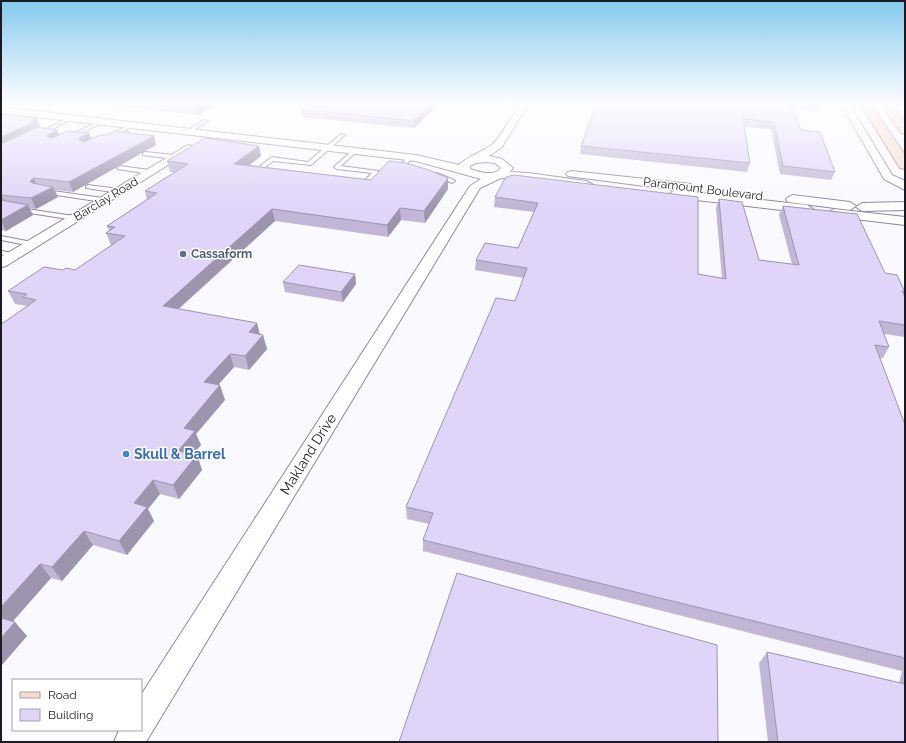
<svg xmlns="http://www.w3.org/2000/svg" width="906" height="743" viewBox="0 0 906 743" font-family="Raleway,sans-serif">
	<rect width="100%" height="100%" fill="#faf9ff"/>
	<g fill="none" stroke-linecap="round" stroke-linejoin="round">
		<defs>
			<path id="lane" d="M70,117l4,1 -33,17 -4,-1z
				M204,120l4,1 -19,12 -4,-1z
				M100,121l4,1 -33,16 -5,-1z
				M131,124l4,1 -24,13 -5,-1z
				M341,134l4,1 -34,30 -38,-4 -12,9 -5,-1 16,-12 36,5z
				M354,149l2,1v2l-15,14 37,5v2l-10,10 -5,-1 9,-9 -35,-4 -3,-2z
				M145,152l29,3 3,2 -3,2 -31,-4v-2z
				M410,155l3,2 -8,9 6,1v2l-12,-1v-2z
				M120,166l29,4 3,2 -3,2 -31,-5 -1,-1z
				M437,173l17,7 1,1 -3,2 -17,-7v-2z
				M88,185l31,4 3,2 -3,2 -33,-5v-2z
				M45,190l58,8 3,2 -3,2 -60,-9v-2z
				M20,208l54,8 3,2 -3,2 -56,-9v-2z
				M1,236l31,6 3,2 -3,2 -31,-6z
				M1,251l13,2 4,2 -4,2 -13,-2z"/>
			<path id="street" d="M521,102h8l-27,45 -13,9 13,3 11,9 -3,4 18,1 58,8 6,3 -6,3 -58,-8 -27,-1 -21,10 -334,554h-32l5,-12h22v-35l329,-509 11,-7 -65,-18 -415,-48v-6l415,48 43,10c3,-5 26,-15 34,-21 8,-7 21,-32 28,-42zM486,162l9,1 6,5c-7,9 -22,4 -31,1v-3l6,-3z
				M840,102h8l44,73 13,6v9l-21,-11z
				M188,145l4,1 1,2 -1,2 -186,116 -5,1v-10z
				M572,171l119,13 6,4 -6,4 -123,-16 -2,-2 2,-2z
				M675,190l132,15 6,4 -6,4 -136,-16 -2,-3z
				M792,195l58,7 6,4 -6,4 -62,-8 -2,-3z
				M905,202v8l-43,1 -6,-4 6,-4z
				M834,209l71,8v8l-75,-9 -2,-3z"/>
			<path id="primary" d="M859,102h10l36,53v14l-5,-1 -2,-3z
				M879,102h10l16,20v12l-4,-1z"/>
		</defs>
		<use href="#lane" stroke="#8f86a0" stroke-width="2"/>
		<use href="#street" stroke="#8f86a0" stroke-width="2"/>
		<use href="#primary" stroke="#a9877b" stroke-width="2"/>
		<use href="#lane" fill="#fff" fill-rule="evenodd"/>
		<use href="#street" fill="#fff" fill-rule="evenodd"/>
		<use href="#primary" fill="#f9dacc" fill-rule="evenodd"/>
	</g>
	<path fill="#c1b6d6" d="M76,102h146l-24,13z
		M312,102h128l-26,26 -112,-11 -1,-8z
		M597,102h225l1,2 -3,8 -28,-3 9,21 34,42 -4,8 -51,-6 -9,-45 -27,-2 6,36 -3,9 -167,-18 1,-8z
		M1,114l39,13h-1l20,8 32,4 15,-4 48,1 2,9 -83,47 -18,-2 3,7 -22,12 -7,-1 4,7 -27,16 -5,-1z
		M259,146l2,10 -12,9 122,15 77,-2v11l-23,34 -24,-3 -13,17 -113,-16 -96,88 78,14 3,11 7,15 -18,21 -15,-3 -16,18 7,15 -29,34 5,11 -8,9 4,1 5,15 -23,29 -19,-5 -12,15 6,12 -27,34 -34,-10 -31,36 -11,-3 -38,43 14,15 -26,30v-343h2l24,-17 -12,-2 -7,-13 55,-21h12l36,-25 -5,-12 3,-2 -2,-5 40,-26 -2,-9 29,-19h-4l-3,-11z
		M506,177l192,97 24,4 -6,-70 3,-9 40,61 33,4 -13,-49 4,-9 102,67 20,19 -1,2 1,3v40l-21,-3 5,13 -6,11h-3l24,64h1v320h-137l-9,-79 8,-11 132,31 3,-12 -479,-120v-11l6,-16 -22,-5 -1,-12 109,-206 9,-23 -49,-8 1,-10 42,-12 16,-36 -40,-5 1,-10z
		M355,274l1,10 -13,18 -58,-10 -2,-10z"/>
	<path fill="#9d94ae" d="M202,102h20l-24,13 -2,-10z
		M433,102h7l-26,26 -1,-7z
		M37,118l3,9 -39,21v-11l29,-16z
		M57,130l4,8 -11,7 -4,-9z
		M89,133l4,9 -11,7 -4,-10z
		M154,136l2,9 -83,47 -4,-10z
		M259,146l2,10 -24,19 -3,-11z
		M34,178l4,10 -3,3 -5,-10z
		M448,178v11l-23,34 -1,-12z
		M53,187l5,10 -22,12 -5,-11z
		M1,195l5,10h-5z
		M28,205l5,10 -27,16 -5,-11z
		M400,208l1,12 -13,17 -1,-12z
		M272,209l3,12 -108,98 -4,-13z
		M355,274l1,10 -13,18 -2,-10z
		M257,323l3,13 -11,-4z
		M263,335l4,14 -18,21 -4,-14z
		M230,354l4,13 -26,29 -4,-14z
		M220,385l5,15 -29,34 5,11 -17,20 -6,-14 6,-23z
		M197,455l5,15 -23,29 -6,-14z
		M153,480l7,14 -12,15 6,12 -27,34 -8,-14 15,-38z
		M84,531l9,14 -31,36 -10,-14z
		M40,564l11,14 -45,51 -5,-6v-16z
		M15,622l12,14 -26,30v-28z"/>
	<path fill="#e0d4f9" stroke="#9d94ae" d="M160,102h42l-6,3z
		M312,102h121l-20,19 -112,-12z
		M597,102h192l12,28 19,2 15,40 -52,-6 -9,-44 -31,-3 7,44 -169,-17z
		M792,102h30l1,2z
		M1,114l36,4 -7,3 5,1 -34,15z
		M37,127l20,3 -11,6 6,2 16,-7 21,2 -11,6 6,3 16,-7h6l9,-4 39,5 -85,46 -35,-4 -4,3 2,2 21,4 -22,11 -30,-3v-51z
		M205,138l54,8 -25,18 137,16 18,-19 17,2 23,7 19,8 -24,33 -24,-3 -13,17 -115,-16 -109,97 94,17 -8,9 14,3 -18,21 -15,-2 -26,28 16,3 -36,43 11,3 -17,20 19,4 -24,30 -20,-5 -19,23 13,4 -28,34 -35,-10 -32,36 -12,-3 -39,43v-284h2l33,-23 -13,-3 4,-3 -19,-3 36,-24 19,3 3,-2 9,2 50,-34 -19,-3 9,-6 -8,-1 50,-33 -12,-2 43,-27 -21,-3z
		M514,175l184,22v77l28,5 -7,-80 23,3 17,58 40,5 -16,-59 74,8 28,59 12,2 8,17 -3,-1 3,6v28l-26,-4 10,26 -14,-2 29,77h1v236l-482,-118 10,-27 -27,-6 90,-209 19,3 12,-33 -51,-8 9,-17 33,5 20,-45 -43,-6 11,-20z
		M1,200l27,5 -27,15z
		M299,265l56,9 -14,18 -58,-10z
		M457,573l260,72 1,97h-319z
		M1,618l14,4 -14,16z
		M767,652l138,32v58h-127z"/>
	<linearGradient id="sky" x2="0" y2="1"><stop stop-color="#84caed"/><stop offset="0.5" stop-color="#fdfcff"/><stop offset="1" stop-color="#fdfcff" stop-opacity="0"/></linearGradient>
	<rect width="906" height="206" fill="url(#sky)"/>
	<circle fill="#5c6f8a" stroke="#fff" stroke-width="1.5" cx="183" cy="254" r="4"/>
	<circle fill="#3f7fe0" stroke="#fff" stroke-width="1.5" cx="126" cy="454" r="4"/>
	<g text-anchor="middle" stroke-width="3" stroke-linejoin="round" paint-order="stroke">
		<g font-size="12" fill="#1c1923" stroke="#fff">
			<text transform="translate(703 189) rotate(7)" y="4">Paramount Boulevard</text>
			<text transform="translate(106 199) rotate(-31)" y="4">Barclay Road</text>
		</g>
		<g font-size="12" font-weight="bold" fill="#4e5e75" stroke="#fff" text-anchor="start">
			<text x="191" y="258">Cassaform</text>
		</g>
		<g font-size="14" font-weight="bold" fill="#366cbe" stroke="#fff" text-anchor="start">
			<text x="134" y="459">Skull &amp; Barrel</text>
		</g>
		<g font-size="14" fill="#1c1923" stroke="#fff">
			<text transform="translate(308 454) rotate(-58)" y="5">Makland Drive</text>
		</g>
	</g>
	<rect width="906" height="743" fill="none" stroke="#1c1923" stroke-width="4"/>
	<rect x="12" y="679" width="130" height="52" fill="#ffffff" stroke="#a4a3a7"/>
	<rect x="20" y="692" width="20" height="6" fill="#f9dacc" stroke="#a4a3a7"/>
	<text x="48" y="699" font-size="12" fill="#1c1923">Road</text>
	<rect x="20" y="709" width="20" height="12" fill="#e0d4f9" stroke="#a4a3a7"/>
	<text x="48" y="719" font-size="12" fill="#1c1923">Building</text>
</svg>
